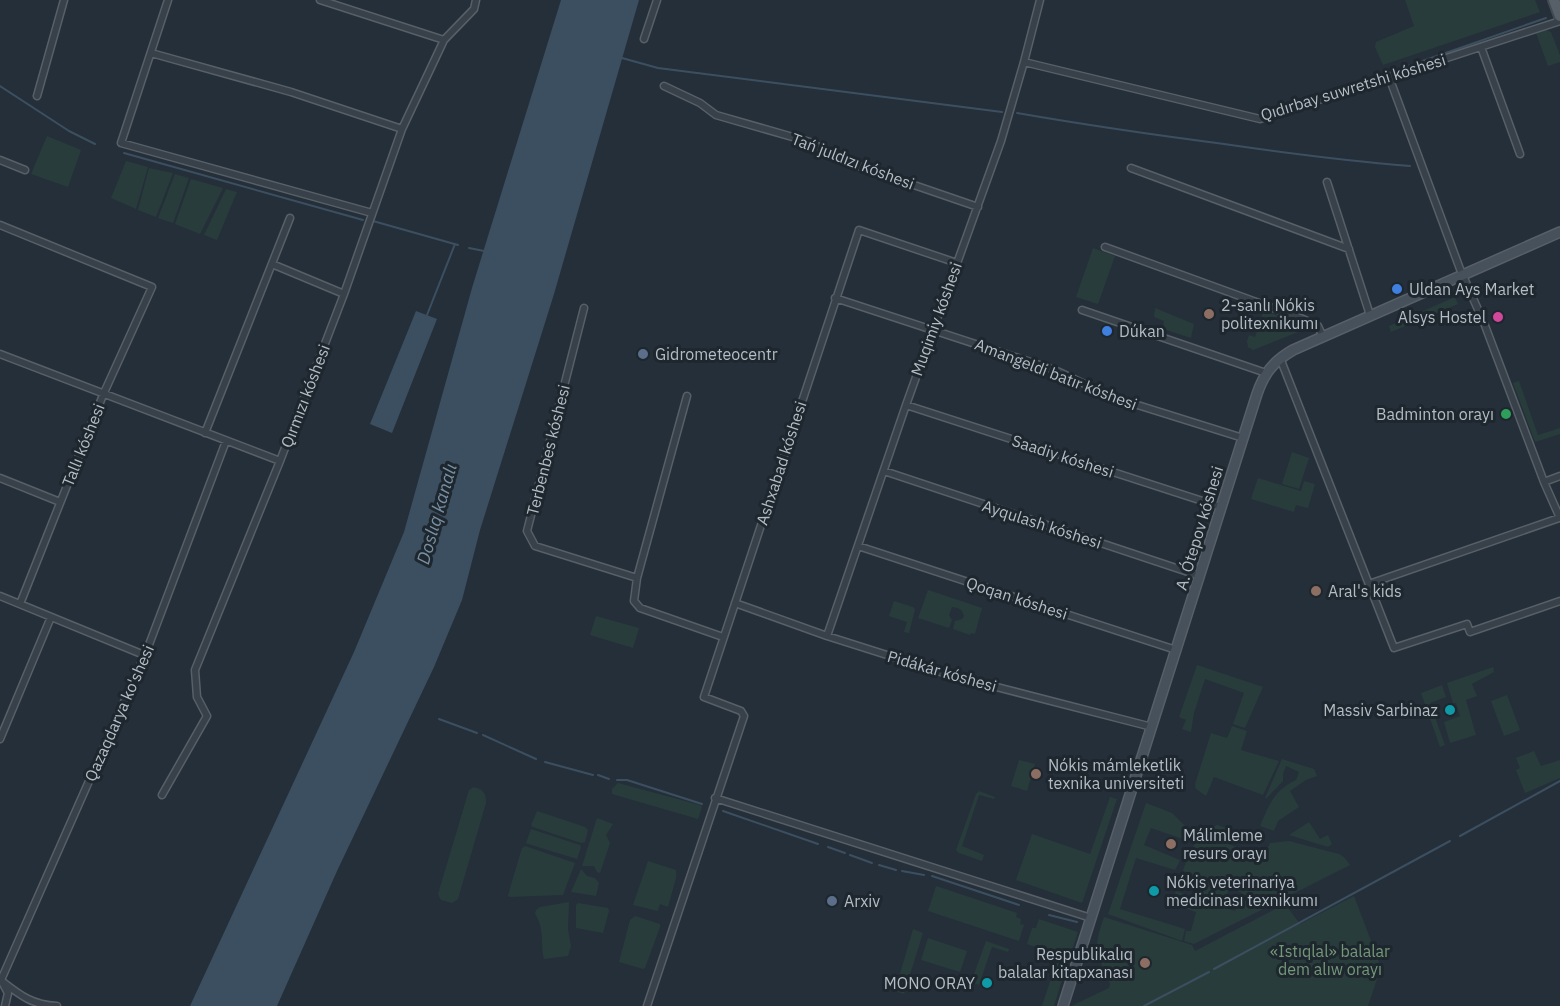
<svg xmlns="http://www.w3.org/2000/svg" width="1560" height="1006" viewBox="0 0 1560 1006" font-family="'IBM Plex Sans',sans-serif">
	<rect width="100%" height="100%" fill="#252f39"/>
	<path fill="#283c3b" d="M1405,0h130l5,12 -157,53 -8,-18 1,-5 38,-16z
		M1546,30l5,2 9,23v7l-12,4 -12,-33z
		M47,136l34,14 -13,37 -37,-13z
		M126,161l22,6 -12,42 -25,-11z
		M149,168l24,5 -17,44 -18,-7z
		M175,174l14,4 -16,45 -15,-5z
		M191,179l32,9 -23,46 -25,-10z
		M226,189l11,3 -20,48 -13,-5z
		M1093,248l22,8 -17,48 -22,-7z
		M1455,297l3,7 -67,28 -2,-6z
		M1155,308l39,16 -3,14 -28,-9 1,-8 -10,-4z
		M1264,310l33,14 1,8 -45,18 -5,-3 -1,-6 2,-6 6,2z
		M1519,381l19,54 22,-7v6l-25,8 -22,-59z
		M1292,452l17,6 -10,31 -17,-5z
		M1258,478l43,13 3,-10 11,3 -7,24 -12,-3 -2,7 -43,-13z
		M928,590l54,18 -7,26 -4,-1 -1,2 -17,-6 2,-8 7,-2 2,-3c-2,-7 -5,-8 -12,-9l-3,8 3,5 -3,8 -31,-10z
		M894,601l19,6 2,2 -6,24 -5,-1 3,-10 -18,-6z
		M596,616l43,12 -6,20 -43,-13z
		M1197,665l66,22 -18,41 -12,-4 11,-31 -39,-14 -11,34 -3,19 -9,-3 4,-9 -7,-3z
		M1493,667l1,5 -22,12 5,12 -11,4 10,35 -26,8 -6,-21 16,-6 -4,-13h-3l-6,-20z
		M1442,685l4,12 -16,6 15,42 -5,2 -19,-54z
		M1507,695l13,35 -16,6 -13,-35z
		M1232,726l15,5 -6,19 38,11 -16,34 -49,-18 -8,19 -10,-7 -1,-5 16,-51 16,5z
		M1534,751l7,15 19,-6v18l-35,15 -9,-23 4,-2 -4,-10z
		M1282,759l32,10 3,7 -11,4 -16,11 9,16 -21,14 -4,10 -14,-5c9,-21 14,-36 36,-46l3,-8 -13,-6 -3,8v7l-16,17h-2z
		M1019,760l16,4 -8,27 -16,-5z
		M618,783l82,22 2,2 -4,12 -86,-25v-5z
		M474,787c10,3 12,6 12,16l-28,96 -6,4 -11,-3 -3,-6 31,-104z
		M979,791l16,6 -1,2 -15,-4 -17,51 22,9 -2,6 -23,-8 -3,-3 20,-56z
		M1110,797l7,2 -35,104 -66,-23 16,-46 58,20z
		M1146,803l26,10 16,16 -5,10 -32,-11 -7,17 36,15 -5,10 -39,-12 -16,51 65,20 -3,12 -74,-27z
		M537,811l48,16 3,3 -3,12 -4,1 -48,-16 -2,-2z
		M597,818l16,6 -7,11 4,8 -10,30 -3,-1 -3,-6h-12z
		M1309,822l11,17 8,-4 4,9 -4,3 -39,-12z
		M1217,825l15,5 -4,14 36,12 6,-13 19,-2 50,13 5,3 6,8 -156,79 -10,-3 2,-10h5l5,-19 -24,-8 4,-13 59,20 7,-18 -59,-22c6,-19 14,-37 34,-46z
		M531,829l49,16 1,2 -4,12 -49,-15 -2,-1z
		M525,846l50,17 -12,32 -54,2 -1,-2 14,-47z
		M648,861l28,9v8l-8,29 -8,-3 -2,7 -25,-6z
		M581,869l6,7 8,2 4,5 -3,13 -25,-4z
		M1203,881l26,8 -5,14 -25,-9z
		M936,886l81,27 -1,4 5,2 -1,5 4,1 -5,16 -91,-30z
		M1354,896l27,71 -13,39h-297l38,-18 1,-4c-13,-31 -18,-33 -6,-67l88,28 3,6 90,-47 15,20z
		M569,902l-1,27 3,17 -3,10 -24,3c-4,-15 1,-31 -9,-45l1,-4 4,-3z
		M578,903l30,5 1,3 -6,22 -27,-5v-23z
		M635,916l25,8v3l-15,41 -2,1 -24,-7 11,-42z
		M1039,919l39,13 -8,24 -3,-1 -1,2 -39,-13 5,-16h4z
		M913,929l10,4 -19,61 -9,-3z
		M928,938l39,13 -7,21 -39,-12z
		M986,941l23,8 -1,3 -16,-5 -13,38 -8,-3z
		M1057,960l10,4 -13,42h-12z"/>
	<path fill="#3c4f60" d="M561,0h78l-85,294 -74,236 -18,70 -28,67 -97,204 -60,135h-87l164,-354 50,-120 68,-244z
		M416,311l21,8 -45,114 -22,-9z"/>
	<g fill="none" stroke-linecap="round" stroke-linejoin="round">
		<path stroke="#3c4f60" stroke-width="2" d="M622,58l36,10 344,44
			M1385,74l161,-56
			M0,86l69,45 26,13
			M1017,113c69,12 138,22 207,31 62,9 124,17 186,22
			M124,153l239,67
			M373,221l85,24
			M469,248l15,3
			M427,315l28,-71
			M439,719l38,14
			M483,735l53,24
			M545,762l48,13
			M598,775l11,4
			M617,780h10l75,24
			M723,811l95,33
			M1460,836l100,-55
			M828,847l17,6
			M850,855l22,8
			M879,865l17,5
			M902,871l22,4
			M932,876l87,29
			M1049,915l28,7
			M1214,969l236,-128
			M1144,1006l65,-34"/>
		<defs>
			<path id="street" d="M168,0l-47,143 251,70
				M320,0l124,40
				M644,39l13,-39
				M1481,47l39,107
				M151,53l140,39 111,37
				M1024,62l236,57 300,-98
				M1389,77l71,192 24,54 60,159 16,36
				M664,86l36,17 16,12 94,27 34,19 134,46
				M37,96l27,-96
				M0,160l25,10
				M1131,168l218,81
				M1327,182l43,133
				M0,225l152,62 -49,108 -83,209
				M1105,247l198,72 15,7 5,11
				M272,264l72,30
				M835,298l220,72 57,27 131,41
				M584,308l-57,223 8,15 102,32 -3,23 6,7 83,29
				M1082,310l184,63
				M0,354l280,107
				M1280,358l114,290 73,-24 3,8 90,-31
				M906,405l315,102
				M205,433l85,-215
				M884,471l316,105
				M0,478l60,24
				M1544,482l16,-6
				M858,546l318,104
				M637,578l50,-182
				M1369,584l190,-66
				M0,596l144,59
				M735,603l92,33 123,39 202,52
				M827,636l79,-231 95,-264 23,-79 16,-62
				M0,739l51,-122
				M162,795l45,-79 -10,-19 -2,-27 85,-209 64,-167 58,-165 42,-89 30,-31 2,-9
				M715,798l376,120
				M3,982c18,14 30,23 54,24
				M5,1006l3,-13 -7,-13 146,-330 79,-209
				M647,1006l97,-290 -3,-5 -37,-14 155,-467 98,33"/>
			<path id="secondary" d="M1063,1006l194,-612c7,-21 17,-33 36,-44l267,-118"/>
			<path id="primary" d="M1554,0l6,16"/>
		</defs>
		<use href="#street" stroke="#575f67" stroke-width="9"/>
		<use href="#secondary" stroke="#575f67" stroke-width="12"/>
		<use href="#primary" stroke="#424a52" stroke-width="14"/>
		<use href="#street" stroke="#384149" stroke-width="6"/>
		<use href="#secondary" stroke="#47515c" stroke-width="9"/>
		<use href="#primary" stroke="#576069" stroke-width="10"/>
	</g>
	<g fill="#3f7fe0" stroke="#1e262e" stroke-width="2">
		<circle cx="1397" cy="289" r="6"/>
		<circle cx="1107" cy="331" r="6"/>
	</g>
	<g fill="#8d6e63" stroke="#1e262e" stroke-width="2">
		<circle cx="1209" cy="314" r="6"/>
		<circle cx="1316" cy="591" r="6"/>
		<circle cx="1036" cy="774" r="6"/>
		<circle cx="1171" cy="844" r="6"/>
		<circle cx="1145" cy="963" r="6"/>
	</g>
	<circle fill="#d1479c" stroke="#1e262e" stroke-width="2" cx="1498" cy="317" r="6"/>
	<g fill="#5c6f8a" stroke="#1e262e" stroke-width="2">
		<circle cx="643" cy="354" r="6"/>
		<circle cx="832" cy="901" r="6"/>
	</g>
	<circle fill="#2e9e5b" stroke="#1e262e" stroke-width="2" cx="1506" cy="414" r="6"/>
	<g fill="#0f9aa8" stroke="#1e262e" stroke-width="2">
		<circle cx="1450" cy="710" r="6"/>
		<circle cx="1154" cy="891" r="6"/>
		<circle cx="987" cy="983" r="6"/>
	</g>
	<g text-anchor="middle" stroke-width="6" stroke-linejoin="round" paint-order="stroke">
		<g font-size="16" fill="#b4bcc5" stroke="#1e262e">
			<text transform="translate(1353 87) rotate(-17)" y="6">Qıdırbay suwretshi kóshesi</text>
			<text transform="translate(853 161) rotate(21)" y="6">Tań juldızı kóshesi</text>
			<text transform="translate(936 319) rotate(-70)" y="6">Muqimiy kóshesi</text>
			<text transform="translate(1056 374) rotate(21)" y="6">Amangeldi batır kóshesi</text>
			<text transform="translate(305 396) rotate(-69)" y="6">Qırmızı kóshesi</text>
			<text transform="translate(83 445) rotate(-68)" y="6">Tallı kóshesi</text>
			<text transform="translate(548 450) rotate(-76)" y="6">Terbenbes kóshesi</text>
			<text transform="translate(1063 456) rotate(18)" y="6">Saadiy kóshesi</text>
			<text transform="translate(781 463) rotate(-72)" y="6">Ashxabad kóshesi</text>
			<text transform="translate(1042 524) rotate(18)" y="6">Ayqulash kóshesi</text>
			<text transform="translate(1199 528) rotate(-73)" y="6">A. Ótepov kóshesi</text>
			<text transform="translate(1017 598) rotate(18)" y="6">Qoqan kóshesi</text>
			<text transform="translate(942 671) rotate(16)" y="6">Pidákár kóshesi</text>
			<text transform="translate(119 713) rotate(-66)" y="6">Qazaqdarya ko'shesi</text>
		</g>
		<g font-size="16" fill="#b4bcc5" stroke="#1e262e" text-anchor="start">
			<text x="1409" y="295">Uldan Ays Market</text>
			<text x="1221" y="311">2-sanlı Nókis<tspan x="1221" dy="18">politexnikumı</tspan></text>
			<text x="1486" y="323" text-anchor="end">Alsys Hostel</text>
			<text x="1119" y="337">Dúkan</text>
			<text x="655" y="360">Gidrometeocentr</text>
			<text x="1494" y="420" text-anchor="end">Badminton orayı</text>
			<text x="1328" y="597">Aral's kids</text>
			<text x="1438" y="716" text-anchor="end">Massiv Sarbinaz</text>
			<text x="1048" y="771">Nókis mámleketlik<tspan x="1048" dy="18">texnika universiteti</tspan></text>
			<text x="1183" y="841">Málimleme<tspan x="1183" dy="18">resurs orayı</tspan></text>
			<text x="1166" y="888">Nókis veterinariya<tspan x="1166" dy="18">medicinası texnikumı</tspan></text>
			<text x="844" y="907">Arxiv</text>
			<text x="1133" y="960" text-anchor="end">Respublikalıq<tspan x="1133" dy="18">balalar kitapxanası</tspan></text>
			<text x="975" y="989" text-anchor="end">MONO ORAY</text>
		</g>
		<g font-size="16" fill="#749879" stroke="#1e262e">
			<text x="1330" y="957">«Istıqlal» balalar<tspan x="1330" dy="18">dem alıw orayı</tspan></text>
		</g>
		<g font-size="18" font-style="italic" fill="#7890a5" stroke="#1e262e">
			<text transform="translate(437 514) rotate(-74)" y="6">Doslıq kanalı</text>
		</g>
	</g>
</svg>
